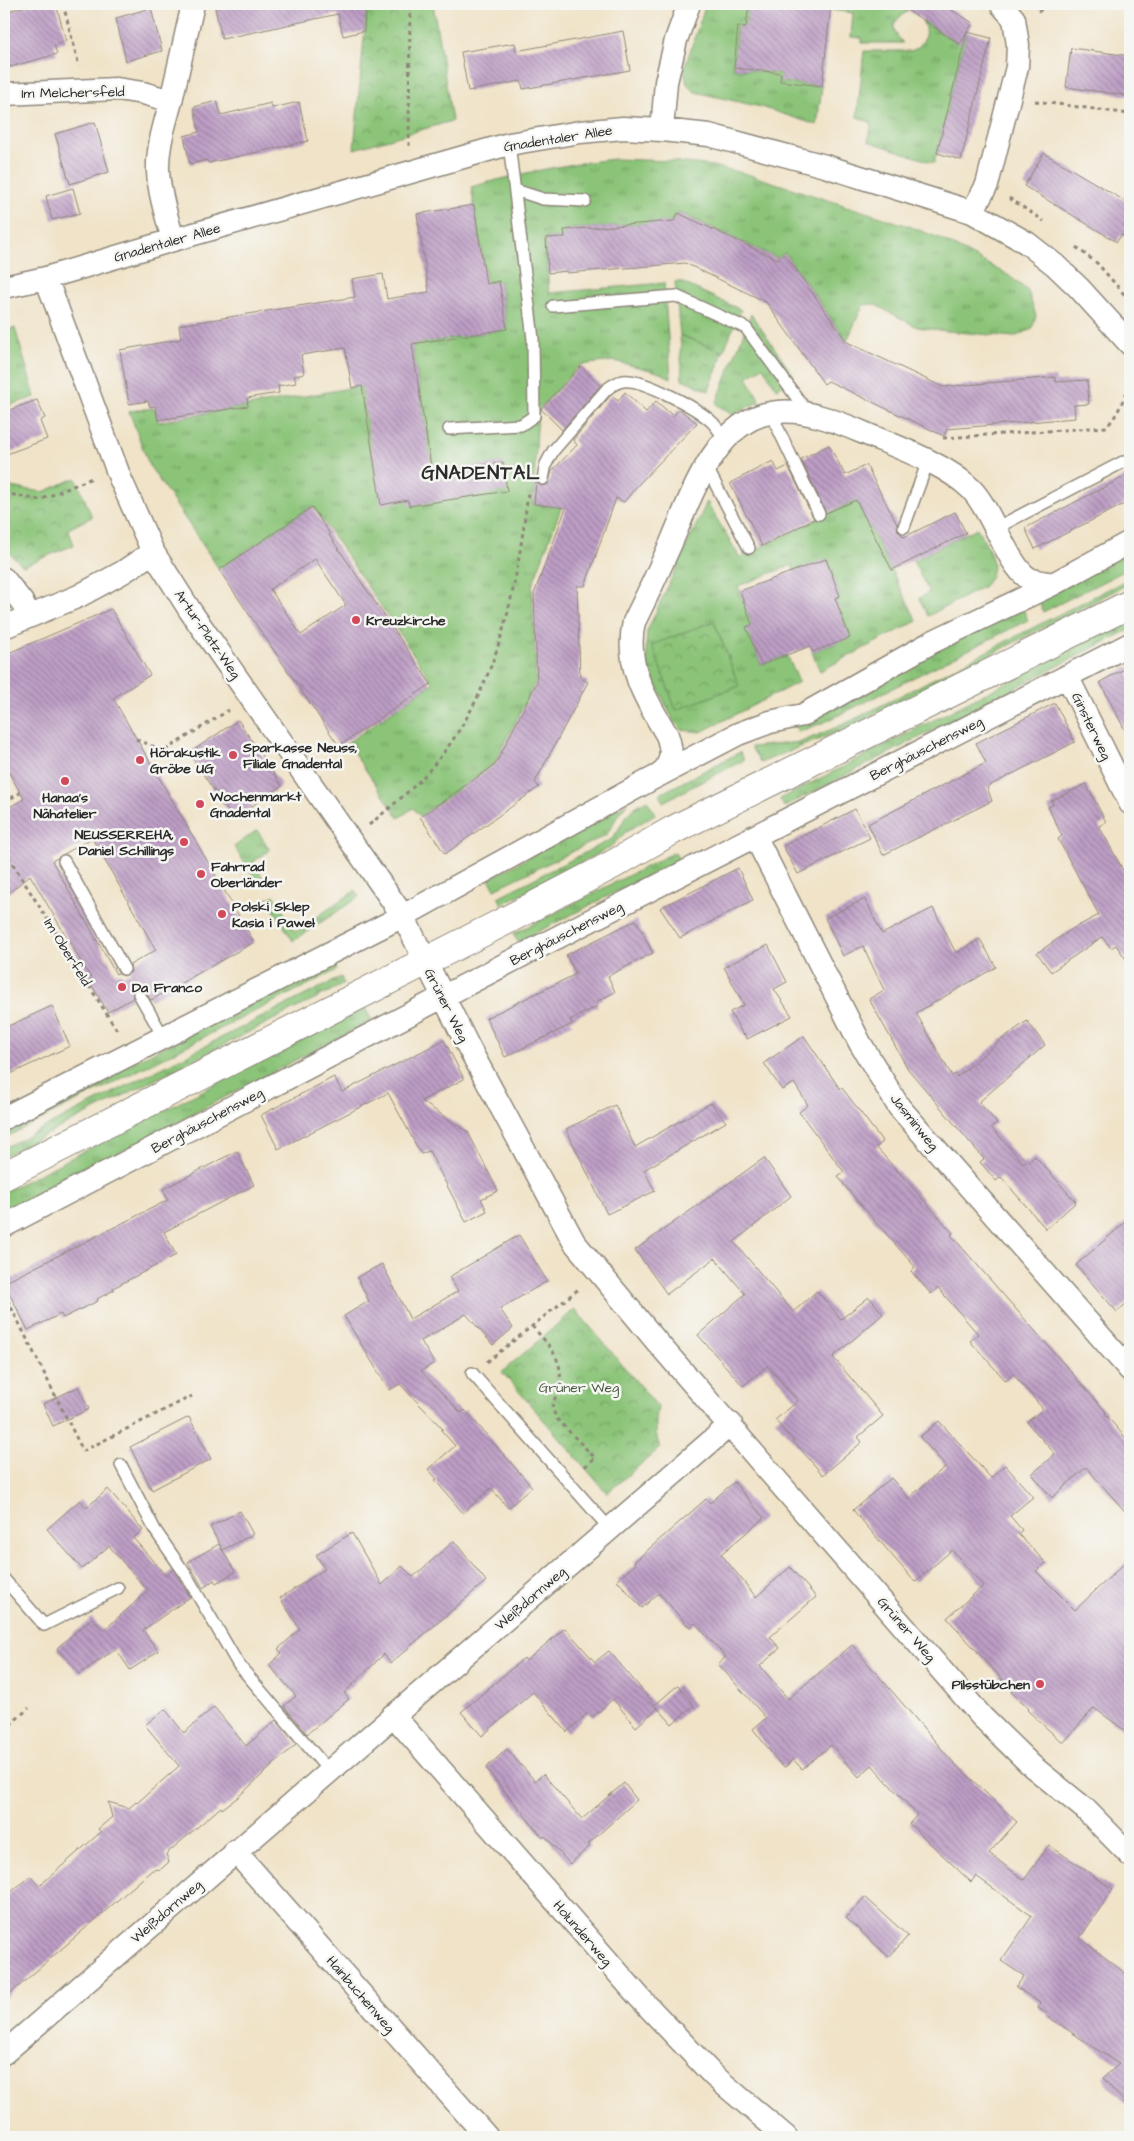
<svg xmlns="http://www.w3.org/2000/svg" width="1134" height="2141" viewBox="0 0 1134 2141" font-family="'Architects Daughter',sans-serif">
	<defs>
		<pattern id="grass-tufts" width="24" height="20" patternUnits="userSpaceOnUse" patternTransform="scale(1.25)"><rect width="24" height="20" fill="#8bc478"/><path d="M3 7l-1-3M5 7V3M7 7l1-3M15 17l-1-3M17 17v-4M19 17l1-3" fill="none" stroke="#729f63"/></pattern>
		<pattern id="park-crowns" width="20" height="18" patternUnits="userSpaceOnUse" patternTransform="scale(1.25)"><rect width="20" height="18" fill="#8bc478"/><path d="M2 6a3 3 0 1 1 6 0M12 15a3 3 0 1 1 6 0" fill="none" stroke="#729f63"/></pattern>
		<pattern id="building-back-hatch" width="6" height="6" patternUnits="userSpaceOnUse" patternTransform="scale(1.25)"><rect width="6" height="6" fill="#bd9dc5"/><path d="M-1 5l2 2M0 0l6 6M5-1l2 2" fill="none" stroke="#9a80a0"/></pattern>
	</defs>
	<rect width="100%" height="100%" fill="#f6f6f2"/>
	<filter id="ink" filterUnits="userSpaceOnUse"><feTurbulence type="fractalNoise" baseFrequency=".02" numOctaves="2"/><feDisplacementMap in="SourceGraphic" scale="10" xChannelSelector="R" yChannelSelector="G"/><feConvolveMatrix kernelMatrix="1 2 1 2 8 2 1 2 1" color-interpolation-filters="sRGB"/></filter>
	<filter id="wash" filterUnits="userSpaceOnUse"><feTurbulence type="fractalNoise" baseFrequency=".0096" numOctaves="4" result="noise"/><feDisplacementMap in="SourceGraphic" scale="20" xChannelSelector="R" yChannelSelector="G"/><feGaussianBlur stdDeviation="1.12" result="paint"/><feColorMatrix in="noise" values="0 0 0 0 0 0 0 0 0 0 0 0 0 0 0 0 0 1.4 0 .05"/><feComposite in="paint" operator="in"/></filter>
	<g filter="url(#wash)">
		<rect width="100%" height="100%" fill="#f0e3c8"/>
		<path fill="url(#grass-tufts)" stroke="#5b7852" d="M706,4h42l-2,22h-9l-4,42 48,6 -1,8 42,4 -5,39 -56,-18 -66,-15 -8,-8 -3,-15z
			M832,4h65l11,7c-16,11 -19,17 -5,32h-41v-5l-11,-1 2,-24 -22,-3z
			M922,20l37,24 8,-12 -33,131 -66,-22 4,-18 -15,-6 7,-66h47c14,-6 18,-18 11,-31z
			M615,159l55,2 42,5 35,8 162,52 30,12 69,37 20,16 8,25 -4,13 -18,8 -68,-6 -29,-4 -43,-23 -11,1 -16,36 -62,-88 -8,5 -99,-46 -4,9 -109,9v7l-20,1 4,55 115,-10 7,95 -13,-6 -44,-11 -34,4 -42,45 -5,94 14,2 22,-19 -37,99 4,95 -42,83 -74,52 -7,-8 -14,10 -52,-75 86,-60 -120,-177 -94,63 -70,-104 -20,-54 26,-3 3,14 203,-36 15,95 57,-10 -21,-126 95,-16 -7,-48 -13,2 -16,-96c51,-14 92,-23 144,-28z
			M675,282h6l60,28 -18,42 -43,-17z
			M751,314l43,62 -17,13 -14,-22 -16,10 13,24 -28,14 -16,-11z
			M15,328l20,69 -31,10v-76z
			M856,500l61,121 -97,50 -8,-19 38,-15 -15,-39 5,-2 -13,-37 -33,12 -2,-6 -54,21 14,39 -5,3 14,37 26,-10 12,27 -98,50 -19,-2 -8,-8 -26,-55 -2,-21 1,-15 60,-129 33,56z
			M977,528c11,20 26,39 6,59l-55,29 -9,-18 10,-6 -16,-31z
			M1130,552v16l-87,44 -4,-11z
			M1130,578v5l-280,144 -90,36 -9,-16 50,-5 48,-20z
			M1022,607l6,13 -203,102 -27,10 -4,-8z
			M1130,619v10l-346,178 -4,-8z
			M740,752l4,8 -81,42 -3,-8z
			M647,800l8,14 -29,18 -17,16 -107,56 -4,-7 114,-58c15,-20 10,-26 35,-39z
			M628,803c-10,9 -14,21 -22,32l-111,54 -6,-10z
			M257,830l13,20 -17,12 12,19 -6,3 -25,-37z
			M675,852l4,8 -161,82 -5,-8z
			M356,890l3,7 -66,44 -26,-42 7,-4 21,37z
			M333,962l4,8 -333,168v-11z
			M341,977l3,7 -340,172v-8z
			M365,1008l7,12 -368,193v-21z"/>
		<path fill="url(#park-crowns)" stroke="#5b7852" d="M367,4h66l19,117 -98,28z
			M680,335l43,17 -14,39 -27,-12z
			M76,478l16,39 -24,12 6,16 -51,21 -19,-18v-62l39,6z
			M714,621l25,65 -63,24 -24,-65z
			M575,1309l83,98c-3,16 -3,26 2,41l-53,45 -105,-121z"/>
		<g id="blocks">
			<path fill="url(#building-back-hatch)" fill-rule="evenodd" d="M35,4h21l10,37 -12,4 3,9 -47,13 -6,-25v-30z
				M221,4h145l-2,27 -21,5 -5,-22 -116,25 -7,-31 6,-1z
				M749,4h82l-9,82 -42,-5 1,-8 -47,-5 4,-42 8,1z
				M898,4h44l31,19 -13,21z
				M151,8l11,43 -36,10 -10,-43z
				M623,31l7,39 -107,19 -2,-8 -53,10 -7,-39 54,-9 1,8z
				M967,32l24,6 -30,122 -24,-7z
				M1071,48l59,8v40l-64,-9z
				M217,101l4,14 50,-12 1,5 27,-6 9,39 -100,22 -1,-3 -17,4 -6,-28 15,-4 -5,-25z
				M95,122l14,50 -39,12 -15,-50z
				M1044,153l86,51v36l-9,-5 -4,7 -93,-56z
				M73,188l7,25 -28,7 -6,-24z
				M474,205l12,79 13,-3 8,48 -95,15 20,129 71,-11 4,29 -98,15 -1,-6 -27,5 -19,-119 -10,2 -7,-40 -44,7 3,19 -10,2 2,7 -18,3 1,7 -32,5 1,8 -90,14 -3,-14 -5,1 -2,-6 -19,3 -9,-54 61,-11 -2,-14 176,-28 -3,-18 31,-5 4,25 42,-7 -12,-78z
				M678,213l99,46 8,-5 62,88 96,45 112,-10 1,5 31,-2 2,24 -15,1 1,13 -128,11 -3,7 -116,-55 -4,3 -58,-82 -81,-39 -118,10v-2l-19,2 -2,-35 19,-1 -1,-7 110,-9z
				M581,366l20,19 -39,45 -21,-21z
				M625,392l21,20 10,-11 17,15 6,-7 18,14 -60,63 -13,16 -8,-4 -31,88h-8l3,92 8,4 -53,100 4,5 -94,67 -25,-37 75,-52 42,-83 -3,-88 32,-86 -32,-4 2,-22 6,4 6,-2 4,-13 25,-26 -4,-5 38,-45 7,6z
				M37,400l8,18 -5,3 7,18 -43,16v-43z
				M829,445l16,30 21,-10 31,59 1,7 6,6 51,-25 11,21 -74,37 -36,-70 -30,13 -25,-54z
				M773,461l5,10 10,-5 26,53 -52,27 -32,-63z
				M1130,474v27l-95,48 -10,-21z
				M312,507l18,27 -1,1 102,149 -92,62 -120,-176zM315,559l31,46 -45,30 -31,-46z
				M826,559l14,37 -5,2 15,40 -38,14 -2,-6 -49,19 -15,-38 6,-2 -12,-34z
				M111,609l39,66 -37,23 141,244 -103,58 -8,-12 -7,-1 -4,4 1,7 -25,14 -19,-31 3,-1 -62,-105 -26,22v-87l20,-11 -20,-35v-109zM92,838l64,112 -26,15 1,7 -7,4 -7,-3 -1,1 -64,-113z
				M1130,666v74l-30,-58z
				M1055,703l20,39 -88,45 5,14 -109,54 -15,-31 118,-61 -10,-20z
				M238,720l44,66 -49,33 -44,-66z
				M1086,784l20,38 -7,4 31,57v82l-14,-20 -5,3 -9,-11 -51,35 -14,-19 35,-24 27,-14 -41,-76 4,-3 -14,-29 5,-2 -2,-4z
				M855,809l15,29 -72,36 -15,-28z
				M738,868l15,32 -73,38 -20,-30z
				M865,899l17,35 51,-26 23,45 24,-14 16,28 -80,46 36,63 3,-2 2,3 45,-38 25,-18 18,24 -66,57 18,21 -6,4 32,36 3,-2 1,2 8,-7 41,46 -30,27 -45,-52 -5,4 -16,-19 4,-3 -76,-90 -39,-70 15,-9 -21,-44 -20,10 -18,-38z
				M636,920l17,33 -45,23 7,16 -19,10 2,4 -28,14 2,4 -67,33 -19,-39 90,-44 -10,-19z
				M768,945l19,37 -13,7 18,27 -45,23 -3,-5 -1,1 -13,-23 14,-7 -20,-38z
				M52,1006l18,40 -66,31v-49z
				M804,1036l36,53 2,-1 41,54 -7,5 77,86 -2,2 155,177 -1,2 25,29v74l-44,-50 -34,31 -20,-24 23,-20 -28,-32 16,-13 -30,-35 -7,7 -36,-40 8,-7 -40,-46 -7,6 -20,-23 4,-4 -68,-78 -9,-13 6,-4 -45,-60 9,-7 -14,-22 -12,7 -18,-27z
				M444,1040l20,39 -43,22 47,31 30,59 -17,8 6,12 -21,11 -37,-71 -8,3 -33,-61 -110,56 -17,-34 73,-38 8,15z
				M711,1103l15,19 -82,48 11,21 -48,23 -41,-85 49,-24 20,42z
				M237,1151l17,34 -90,47 12,23 -63,33 1,2 -17,9 1,2 -35,17 -2,-4 -33,16 -24,-47 164,-83 -5,-11z
				M764,1158l27,38 -57,46 59,70 24,-21 24,28 28,-22 14,17 -50,43 50,59 -25,21 4,5 -39,33 -48,-55 23,-19 -31,-35 -24,20 -45,-51 47,-41 -30,-36 -48,36 -32,-44z
				M1130,1218v82l-13,12 -41,-47z
				M519,1235l28,46 -47,28 13,19 -20,17 -27,-31 -45,27 13,22 -13,8 40,42 4,-3 67,77 -24,21 -17,-20 -28,25 -28,-33 2,-1 -9,-10 27,-23 -14,-16 2,-1 -43,-45 -11,6 -45,-74 25,-15 -12,-24 25,-13 28,55 48,-28 -9,-14z
				M78,1387l11,22 -36,17 -10,-22z
				M189,1417l22,42 -59,31 -22,-43z
				M939,1421l52,57 14,-13 28,32 -23,19 12,14 -4,4 28,29 -10,8 39,39 55,-52v176l-36,-26 -31,35 -36,-33 2,-2 -18,-16 1,-2 -65,-72 36,-32 -31,-36 -37,32 -62,-72 38,-32 18,20 37,-32 -26,-29z
				M734,1482l30,36 -43,36 35,43 34,-30 26,30 -46,40 10,11 -20,18 28,33 64,-54 101,117 64,60 -28,31 35,27 25,-35 64,44 -33,49 50,39v132l-27,-31 16,-14 -72,-48 1,-2 -10,-6 2,-5 -24,-16 8,-11 -23,-15 31,-45 -56,-40 -5,6 -58,-55 -4,-3 8,-9 -45,-50 -13,12 -28,-32 -29,24 -9,-10 -8,8 -4,-2 -28,-36 13,-11 -48,-54 8,-7 -31,-34 -4,4 -5,-3 -27,-31 -17,15 -25,-28 19,-16 -2,-2 72,-63 4,4z
				M108,1489l35,41 -10,8 33,38 7,-7 17,28 -47,33 15,21 -14,10 -14,9 -14,-21 -37,25 -22,-26 35,-30 11,13 45,-40 -39,-45 -27,23 -35,-40 33,-29 6,8z
				M240,1511l13,23 -30,16 -13,-23z
				M352,1533l30,52 20,-19 11,11 41,-36 32,40 -95,82 -7,-9 -40,39 5,6 -42,35 -23,-28 12,-10 -27,-31 13,-12 -4,-4 22,-20 -20,-31 45,-29 -9,-14z
				M219,1544l16,28 -19,11 -2,-3 -11,8 -15,-26z
				M565,1628l30,34 14,-11 46,54 23,-20 16,20 -22,19 -16,-18 2,2 -22,19 -23,-28 -20,18 -5,-4 -21,19 -34,-40 -51,44 -21,-24 63,-54 2,3z
				M214,1707l32,39 30,-26 20,24 -58,53 -16,12 -1,-2 -55,47 3,8 -8,7 -9,1 -10,9 -138,120v-101l26,-22 9,10 62,-54 -3,-3 14,-12 -4,-15 21,6 7,-6 1,1 42,-37 -34,-41 20,-16 19,24z
				M507,1749l28,32 8,-7 39,45 42,-36 13,17 -49,44 2,2 -20,18 -25,-28 -2,2 -57,-70z
				M865,1897l43,39 -19,21 -43,-39z"/>
		</g>
	</g>
	<g filter="url(#ink)">
		<use href="#blocks" fill-opacity="0" stroke="#8e877a" stroke-width="1"/>
		<g fill="none" stroke-linecap="round" stroke-linejoin="round">
			<defs>
				<path id="lane" d="M515,190l28,9 42,2
					M553,306l123,-10 70,32 62,85
					M770,412l49,102
					M449,429l72,-4 13,-9 -1,-77 -24,-195
					M706,466l43,82
					M543,479l3,-15 7,-13 53,-61c5,-4 10,-8 17,-9 19,-3 74,27 89,41 5,5 9,12 14,18
					M904,527l24,-66
					M996,528l127,-66
					M64,861l60,108
					M139,994l25,44
					M472,1373l138,156
					M121,1465l34,65 31,45 52,89 91,107
					M4,1579l40,46 74,-37"/>
				<path id="street" d="M4,94l113,-5 26,4 28,8 22,-97
					M171,101c-6,23 -14,46 -13,70 1,23 9,46 15,69
					M662,130l4,-48 10,-42 13,-36
					M972,212l15,-27 30,-118 1,-22 -4,-26 -13,-15
					M46,278l74,200 33,74 38,60 212,304 66,132 105,194 83,100 325,375 50,49 53,43 45,46
					M4,287l42,-9 127,-38 336,-96 71,-12 43,-4 39,2 47,5 116,31 147,46 55,31 28,22 24,23 51,56
					M4,579l18,23 7,13
					M4,627l75,-31 44,-24 30,-20
					M1067,676l63,127
					M662,773c11,-12 10,-24 5,-38 -21,-35 -43,-70 -33,-113 13,-26 25,-52 37,-79 19,-44 44,-121 99,-130 32,-6 66,8 94,20 33,14 82,31 107,56 21,21 36,75 57,89 6,4 18,4 25,6
					M755,836l105,207 39,64 231,263
					M4,1118l399,-202 245,-135 90,-47 32,-12 33,-7 131,-74 119,-57 77,-42
					M4,1226l517,-270 609,-312
					M393,1715l247,283 73,77 73,62
					M235,1851l252,286
					M4,2053l727,-629"/>
				<path id="secondary" d="M4,1176l499,-254 109,-57 61,-35 457,-226"/>
			</defs>
			<use href="#lane" stroke="#8e877a" stroke-width="14"/>
			<use href="#street" stroke="#8e877a" stroke-width="25"/>
			<use href="#secondary" stroke="#8e877a" stroke-width="30"/>
			<path stroke="#8e877a" stroke-width="3" stroke-dasharray="4 4" stroke-linecap="butt" d="M63,4l16,62
				M1038,11l19,-7
				M1035,101l95,13
				M409,146l1,-142
				M1009,198l35,23
				M1076,247l22,17 32,37
				M943,438l164,-11 10,-14 13,-27
				M4,493l36,7 52,-22
				M136,739l28,12 65,-41
				M4,802l16,-9
				M369,825c19,-16 38,-31 54,-48 74,-79 93,-181 105,-285
				M4,850l114,182
				M4,1293l79,158 109,-55
				M532,1326c14,16 31,32 28,55 -1,9 -6,18 -8,27l5,11 38,39 -13,11
				M487,1362l93,-74
				M4,1730l25,-22"/>
			<use href="#lane" stroke="#fff" stroke-width="11"/>
			<use href="#street" stroke="#fff" stroke-width="22"/>
			<use href="#secondary" stroke="#fff" stroke-width="28"/>
		</g>
	</g>
	<g fill="#d1495b" stroke="#f6f6f2" stroke-width="2">
		<circle cx="356" cy="620" r="5"/>
		<circle cx="233" cy="755" r="5"/>
		<circle cx="140" cy="760" r="5"/>
		<circle cx="65" cy="781" r="5"/>
		<circle cx="200" cy="804" r="5"/>
		<circle cx="184" cy="842" r="5"/>
		<circle cx="201" cy="874" r="5"/>
		<circle cx="222" cy="914" r="5"/>
		<circle cx="122" cy="987" r="5"/>
		<circle cx="1040" cy="1684" r="5"/>
	</g>
	<g text-anchor="middle" stroke-width="5" stroke-linejoin="round" paint-order="stroke">
		<g font-size="14" fill="#2b2b2b" stroke="#f6f6f2">
			<text transform="translate(73 92) rotate(-1)" y="5">Im Melchersfeld</text>
			<text transform="translate(558 138) rotate(-9)" y="5">Gnadentaler Allee</text>
			<text transform="translate(167 242) rotate(-16)" y="5">Gnadentaler Allee</text>
			<text transform="translate(208 634) rotate(55)" y="5">Artur-Platz-Weg</text>
			<text transform="translate(1092 726) rotate(64)" y="5">Ginsterweg</text>
			<text transform="translate(926 748) rotate(-27)" y="5">Berghäuschensweg</text>
			<text transform="translate(566 933) rotate(-27)" y="5">Berghäuschensweg</text>
			<text transform="translate(68 952) rotate(58)" y="5">Im Oberfeld</text>
			<text transform="translate(447 1005) rotate(63)" y="5">Grüner Weg</text>
			<text transform="translate(207 1120) rotate(-28)" y="5">Berghäuschensweg</text>
			<text transform="translate(915 1122) rotate(51)" y="5">Jasminweg</text>
			<text transform="translate(530 1598) rotate(-41)" y="5">Weißdornweg</text>
			<text transform="translate(907 1629) rotate(49)" y="5">Grüner Weg</text>
			<text transform="translate(166 1911) rotate(-41)" y="5">Weißdornweg</text>
			<text transform="translate(583 1933) rotate(49)" y="5">Holunderweg</text>
			<text transform="translate(361 1994) rotate(49)" y="5">Hainbuchenweg</text>
		</g>
		<g font-size="14" font-weight="bold" fill="#2b2b2b" stroke="#f6f6f2" text-anchor="start">
			<text x="366" y="625">Kreuzkirche</text>
			<text x="243" y="752">Sparkasse Neuss,<tspan x="243" dy="16">Filiale Gnadental</tspan></text>
			<text x="150" y="757">Hörakustik<tspan x="150" dy="16">Gröbe UG</tspan></text>
			<text x="210" y="801">Wochenmarkt<tspan x="210" dy="16">Gnadental</tspan></text>
			<text x="65" y="802" text-anchor="middle">Hanaa's<tspan x="65" dy="16">Nähatelier</tspan></text>
			<text x="174" y="839" text-anchor="end">NEUSSERREHA,<tspan x="174" dy="16">Daniel Schillings</tspan></text>
			<text x="211" y="871">Fahrrad<tspan x="211" dy="16">Oberländer</tspan></text>
			<text x="232" y="911">Polski Sklep<tspan x="232" dy="16">Kasia i Paweł</tspan></text>
			<text x="132" y="992">Da Franco</text>
			<text x="1030" y="1689" text-anchor="end">Pilsstübchen</text>
		</g>
		<g font-size="14" fill="#485942" stroke="#f6f6f2">
			<text x="579" y="1392">Grüner Weg</text>
		</g>
		<g font-size="19" font-weight="bold" letter-spacing="1" fill="#2b2b2b" stroke="#f6f6f2">
			<text x="481" y="479">GNADENTAL</text>
		</g>
	</g>
	<rect width="1134" height="2141" fill="none" stroke="#f6f6f2" stroke-width="20"/>
</svg>
